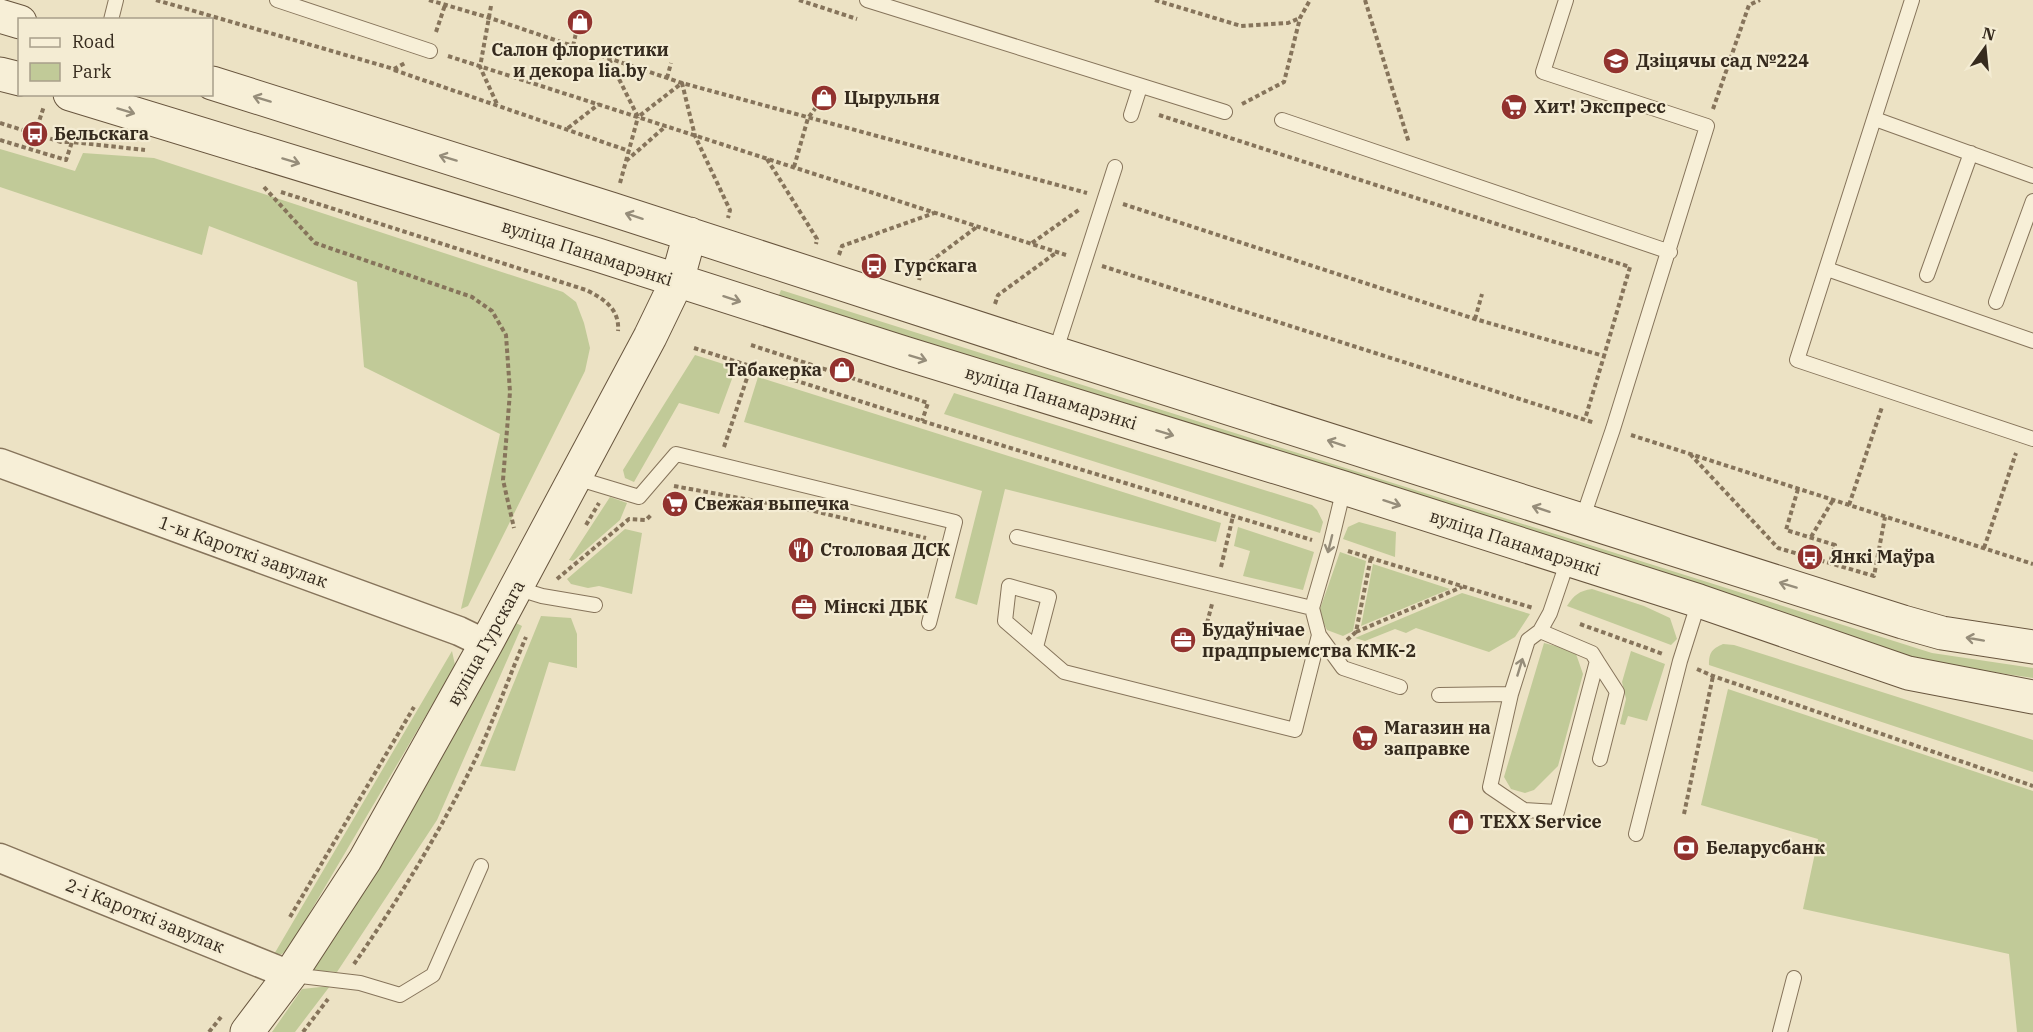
<svg xmlns="http://www.w3.org/2000/svg" width="2033" height="1032" viewBox="0 0 2033 1032" font-family="'IBM Plex Serif',serif">
	<rect width="100%" height="100%" fill="#ece2c4"/>
	<path fill="#c1ca98" d="M0,149l75,22 8,-18 71,5 409,134 13,10 8,21 6,25 -5,23 -117,235 -7,3 39,-175 -136,-67 -7,-85 -148,-56 -7,29 -202,-68z
		M781,290l1151,363 101,15v10l-107,-16 -1149,-362z
		M695,355l41,13 -17,46 -40,-11 -45,79 -9,-4 -2,-8z
		M758,377l463,146 -5,19 -211,-53 -28,116 -22,-7 27,-107 -238,-69z
		M954,393l358,112 5,5 6,12 -3,11 -376,-119z
		M610,497l17,6 -7,17 -47,41 -4,-1z
		M1359,522l37,10 -1,25 -52,-18 5,-12z
		M1238,527l76,25 -11,38 -60,-14 7,-25 -16,-5z
		M625,529l17,4 -10,61 -33,-8 -11,2 -17,-4 -4,-5z
		M1340,552l26,9 -13,70 -10,5 -16,-6 -5,-10 -2,-11z
		M1373,564l77,25 -89,37z
		M1592,589l52,17 26,12 7,21 -6,6 -104,-39c7,-11 12,-15 25,-17z
		M1462,593l68,21 -15,23 -26,15 -73,-24 -10,5 -11,-4 -30,12 -10,-3z
		M541,616l30,2 6,16v34l-28,-6 -34,109 -35,-5z
		M516,623l6,3 -85,194 -100,152 -28,-2 194,-341z
		M1544,643l31,8 8,23 -25,92 -24,24 -9,3 -14,-4 -7,-12z
		M1723,644l11,1 299,95v32l-324,-107c0,-13 3,-16 14,-21z
		M452,651l3,14 -4,8 -162,275 -7,6 -9,2z
		M1631,651l34,13 -18,57 -19,-5 -3,9 -5,-1 6,-25 -4,-17z
		M1728,689l305,102v241h-16l-8,-78 -206,-45 15,-70 -117,-34z
		M330,986l-35,46h-23l30,-43z"/>
	<g fill="none" stroke-linecap="round" stroke-linejoin="round">
		<defs>
			<path id="service" d="M277,0l153,51
				M867,0l358,112
				M1566,0l-23,72 164,54 -94,303 -31,91
				M1912,0l-115,360 236,79
				M111,20l5,-20
				M1131,115l9,-28
				M1875,119l158,57
				M1282,120l388,132
				M1827,269l206,72
				M1927,275l44,-122
				M1996,302l37,-101
				M1055,353l60,-186
				M576,478l63,19 37,-43 279,68 -26,101
				M1344,488l-14,58 -18,62 7,27 24,33 57,19
				M1017,537l295,71
				M516,588l26,8 53,9
				M1036,647l13,-50 -40,-11 -4,35 59,51 231,58 24,-95
				M1597,661l20,31 -17,67
				M1511,694l-21,93 34,23 33,2 40,-151 -5,-8 -52,-22
				M1439,695l72,-1 17,-54 12,-9 10,-18 18,-53
				M1636,834l44,-173 19,-60
				M292,975l68,8 40,12 33,-20 48,-109
				M1780,1032l14,-54"/>
			<path id="minor" d="M0,463l459,168 27,13
				M0,858l290,117"/>
			<path id="secondary" d="M0,16l20,6
				M0,74l20,5
				M212,83l399,126 444,144 848,269 39,11 91,14
				M70,94l528,161 306,98 440,135 355,113 209,72 125,24
				M247,1032l43,-57 75,-115 121,-216 164,-307 27,-56 13,-47"/>
		</defs>
		<use href="#service" stroke="#86745b" stroke-width="16"/>
		<use href="#minor" stroke="#86745b" stroke-width="31"/>
		<use href="#secondary" stroke="#68553e" stroke-width="35"/>
		<path stroke="#86745b" stroke-width="4" stroke-dasharray="4.5 3" stroke-linecap="butt" d="M156,0l238,69 11,-6
			M429,0l61,18 192,65 405,110
			M799,0l58,19
			M1155,0l86,26 47,-3 12,-5
			M1365,0l44,143
			M491,6l-11,61 17,37
			M436,32l9,-27
			M573,46l3,-13
			M448,56l618,199
			M609,59l29,58 44,-34 13,53 35,74 -2,8
			M394,70l235,81
			M667,78l4,-15
			M1242,104l42,-22 16,-64 10,-18
			M1713,109l36,-104 11,-5
			M1159,115l471,152 -26,89
			M0,123l61,19h11
			M568,128l31,-24
			M35,134l9,-28
			M0,140l66,20 6,-18 73,8
			M767,159l50,80 -1,5
			M626,161l40,-35
			M794,167l14,-49 12,-16
			M620,183l18,-66
			M264,187l51,56 157,54 20,14 14,24 4,57 -7,88 11,48
			M281,192l305,98c17,8 34,19 32,41
			M1123,204l352,115 129,37 -19,63
			M1032,243l48,-34
			M839,255l3,-9 92,-33
			M1102,266l493,157
			M919,280l4,-13 55,-41
			M995,304l3,-9 59,-43
			M1475,319l7,-25
			M751,345l177,58 -6,18
			M694,348l228,73 390,119
			M1631,435l402,129
			M724,447l27,-81
			M1690,454l88,94 96,28 11,-59
			M674,486l93,17 9,-1 150,36
			M1798,489l-12,41 49,15 -5,18
			M1849,505l33,-98
			M586,525l13,-22
			M1811,537l22,-37
			M1984,548l32,-95
			M1348,551l185,57
			M1221,567l12,-51
			M557,579l72,-60 17,1 6,-6
			M1207,623l5,-19
			M1580,624l83,30
			M1356,632l106,-45
			M1347,640l9,-8 15,-75
			M1697,669l16,7 320,110
			M1684,814l29,-138
			M290,917l124,-210
			M354,964c43,-62 86,-132 119,-200 20,-41 35,-85 53,-127
			M209,1032l12,-15
			M303,1032l25,-33"/>
		<use href="#service" stroke="#f7efd7" stroke-width="14"/>
		<use href="#minor" stroke="#f7efd7" stroke-width="28"/>
		<use href="#secondary" stroke="#f7efd7" stroke-width="33"/>
	</g>
	<defs><path id="oneway-shaft" d="M-6 0H5M1.5-3L5.5 0L1.5 3" fill="none" stroke-width="1.6" stroke-linecap="round" stroke-linejoin="round" transform="scale(1.5)"/></defs>
	<g stroke="#968d7a">
		<use href="#oneway-shaft" transform="translate(262 99) rotate(-163)"/>
		<use href="#oneway-shaft" transform="translate(126 111) rotate(17)"/>
		<use href="#oneway-shaft" transform="translate(448 158) rotate(-163)"/>
		<use href="#oneway-shaft" transform="translate(291 161) rotate(17)"/>
		<use href="#oneway-shaft" transform="translate(634 216) rotate(-162)"/>
		<use href="#oneway-shaft" transform="translate(732 299) rotate(18)"/>
		<use href="#oneway-shaft" transform="translate(918 358) rotate(17)"/>
		<use href="#oneway-shaft" transform="translate(1165 433) rotate(17)"/>
		<use href="#oneway-shaft" transform="translate(1336 443) rotate(-162)"/>
		<use href="#oneway-shaft" transform="translate(1392 503) rotate(18)"/>
		<use href="#oneway-shaft" transform="translate(1541 509) rotate(-162)"/>
		<use href="#oneway-shaft" transform="translate(1330 544) rotate(104)"/>
		<use href="#oneway-shaft" transform="translate(1788 585) rotate(-163)"/>
		<use href="#oneway-shaft" transform="translate(1975 639) rotate(-170)"/>
		<use href="#oneway-shaft" transform="translate(1520 667) rotate(-73)"/>
	</g>
	<defs>
		<symbol id="shop-disc" viewBox="-11 -11 22 22"><circle r="9.5" fill="#92322e" stroke="#f4ecd3"/><path d="M-5-2.5h2.3a2.7 3.5 0 0 1 5.4 0H5L5.5 6h-11ZM-1.5-2.5h3a1.5 2.3 0 0 0-3 0Z" fill="#fff"/></symbol>
		<symbol id="school-disc" viewBox="-11 -11 22 22"><circle r="9.5" fill="#92322e" stroke="#f4ecd3"/><path d="M0-5L7-2L0 1L-7-2ZM-4 1L0 2.5L4 1V4Q0 6-4 4Z" fill="#fff"/></symbol>
		<symbol id="supermarket-disc" viewBox="-11 -11 22 22"><circle r="9.5" fill="#92322e" stroke="#f4ecd3"/><path d="M-6-5.5h2.5l.6 2H6L4.5 2H-2.5L-4.4-4H-6ZM-1.5 3.2a1.3 1.3 0 1 0 .1 0ZM3 3.2a1.3 1.3 0 1 0 .1 0Z" fill="#fff"/></symbol>
		<symbol id="bus-disc" viewBox="-11 -11 22 22"><circle r="9.5" fill="#92322e" stroke="#f4ecd3"/><path d="M-5-6H5V4H4V6H2V4H-2V6H-4V4H-5ZM-3.5-4V0h7V-4ZM-3.5 1.2v1.5H-2V1.2ZM2 1.2v1.5H3.5V1.2Z" fill="#fff"/></symbol>
		<symbol id="restaurant-disc" viewBox="-11 -11 22 22"><circle r="9.5" fill="#92322e" stroke="#f4ecd3"/><path d="M-5-6h1v4h1v-4h1v4h1v-4h1v5L-1.5 .5V6h-2V.5L-5-1ZM5-6V6H3V1.5H1.5Q1.5-4 5-6Z" fill="#fff"/></symbol>
		<symbol id="office-disc" viewBox="-11 -11 22 22"><circle r="9.5" fill="#92322e" stroke="#f4ecd3"/><path d="M-6-3h4V-5.5h4V-3h4V5H-6ZM-1-4.5V-3h2v-1.5ZM-6 0V1H6V0Z" fill="#fff"/></symbol>
		<symbol id="bank-disc" viewBox="-11 -11 22 22"><circle r="9.5" fill="#92322e" stroke="#f4ecd3"/><path d="M-6-4H6V4H-6ZM0-2.3a2.3 2.3 0 1 0 0 4.6a2.3 2.3 0 1 0 0-4.6Z" fill="#fff"/></symbol>
	</defs>
	<g fill-rule="evenodd">
		<use href="#shop-disc" x="565" y="7" width="30" height="30"/>
		<use href="#school-disc" x="1601" y="46" width="30" height="30"/>
		<use href="#shop-disc" x="809" y="83" width="30" height="30"/>
		<use href="#supermarket-disc" x="1499" y="92" width="30" height="30"/>
		<use href="#bus-disc" x="20" y="119" width="30" height="30"/>
		<use href="#bus-disc" x="859" y="251" width="30" height="30"/>
		<use href="#shop-disc" x="827" y="355" width="30" height="30"/>
		<use href="#supermarket-disc" x="660" y="489" width="30" height="30"/>
		<use href="#restaurant-disc" x="786" y="535" width="30" height="30"/>
		<use href="#bus-disc" x="1795" y="542" width="30" height="30"/>
		<use href="#office-disc" x="789" y="592" width="30" height="30"/>
		<use href="#office-disc" x="1168" y="625" width="30" height="30"/>
		<use href="#supermarket-disc" x="1350" y="723" width="30" height="30"/>
		<use href="#shop-disc" x="1446" y="807" width="30" height="30"/>
		<use href="#bank-disc" x="1671" y="833" width="30" height="30"/>
	</g>
	<g text-anchor="middle" stroke-width="4.5" stroke-linejoin="round" paint-order="stroke">
		<g font-size="18" font-weight="bold" fill="#362b1e" stroke="#f4ecd3" text-anchor="start">
			<text x="580" y="56" text-anchor="middle">Салон флористики<tspan x="580" dy="21">и декора lia.by</tspan></text>
			<text x="1636" y="67">Дзіцячы сад №224</text>
			<text x="844" y="104">Цырульня</text>
			<text x="1534" y="113">Хит! Экспресс</text>
			<text x="54" y="140">Бельскага</text>
			<text x="894" y="272">Гурскага</text>
			<text x="822" y="376" text-anchor="end">Табакерка</text>
			<text x="694" y="510">Свежая выпечка</text>
			<text x="820" y="556">Столовая ДСК</text>
			<text x="1830" y="563">Янкі Маўра</text>
			<text x="824" y="613">Мінскі ДБК</text>
			<text x="1202" y="636">Будаўнічае<tspan x="1202" dy="21">прадпрыемства КМК-2</tspan></text>
			<text x="1384" y="734">Магазин на<tspan x="1384" dy="21">заправке</tspan></text>
			<text x="1480" y="828">TEXX Service</text>
			<text x="1706" y="854">Беларусбанк</text>
		</g>
		<g font-size="18" fill="#362b1e" stroke="#f4ecd3">
			<text transform="translate(587 253) rotate(18)" y="6">вуліца Панамарэнкі</text>
			<text transform="translate(1051 398) rotate(17)" y="6">вуліца Панамарэнкі</text>
			<text transform="translate(1515 543) rotate(18)" y="6">вуліца Панамарэнкі</text>
			<text transform="translate(243 552) rotate(20)" y="6">1-ы Кароткі завулак</text>
			<text transform="translate(486 643) rotate(-61)" y="6">вуліца Гурскага</text>
			<text transform="translate(145 916) rotate(22)" y="6">2-і Кароткі завулак</text>
		</g>
	</g>
	<rect x="18" y="18" width="195" height="78" fill="#f4ecd3" stroke="#a89f8b" stroke-width="1.5"/>
	<rect x="30" y="38" width="30" height="9" fill="#f7efd7" stroke="#a89f8b" stroke-width="1.5"/>
	<text x="72" y="48" font-size="18" fill="#362b1e">Road</text>
	<rect x="30" y="63" width="30" height="18" fill="#c1ca98" stroke="#a89f8b" stroke-width="1.5"/>
	<text x="72" y="78" font-size="18" fill="#362b1e">Park</text>
	<g transform="translate(1985 48) rotate(15)" stroke="#f4ecd3" stroke-width="4.5" paint-order="stroke">
	<path d="M0-4.5L10 22L0 15L-10 22Z" fill="#362b1e"/>
	<text y="-9" font-size="16" font-weight="bold" text-anchor="middle" fill="#362b1e">N</text>
	</g>
</svg>
